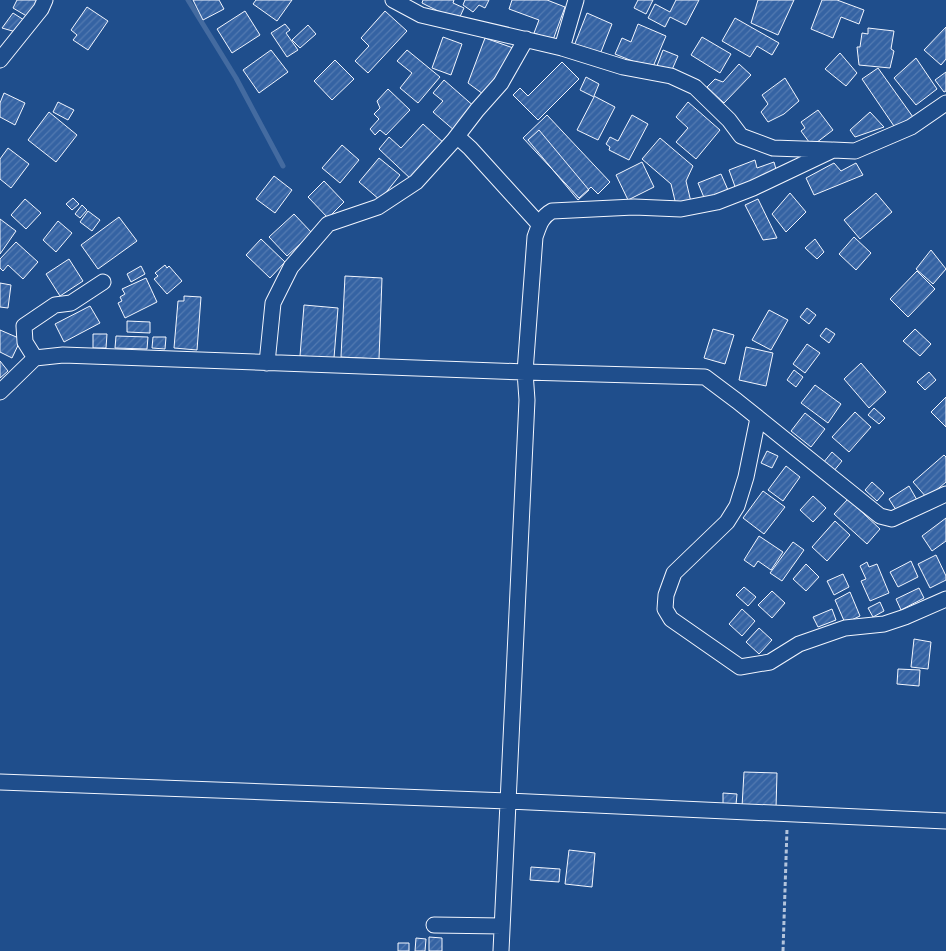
<svg xmlns="http://www.w3.org/2000/svg" width="946" height="951" viewBox="0 0 946 951" font-family="Montserrat,sans-serif">
	<defs>
		<pattern id="building-hatch" width="6" height="6" patternUnits="userSpaceOnUse" patternTransform="scale(1.25)"><rect width="6" height="6" fill="#3563a3"/><path d="M-1 1l2-2M0 6l6-6M5 7l2-2" fill="none" stroke="#537ab1"/></pattern>
	</defs>
	<rect width="100%" height="100%" fill="#1f4e8c"/>
	<g fill="none" stroke-linecap="round" stroke-linejoin="round">
		<path stroke="#446ba0" stroke-width="5" d="M188,0l48,78 47,88"/>
	</g>
	<path fill="url(#building-hatch)" stroke="#f2f6ff" d="M17,0h23l-10,18 -17,-10z
		M193,0h26l5,9 -21,11z
		M256,0h36l-15,21 -24,-17z
		M423,0h31l-1,3 11,5 -6,13 -36,-18z
		M465,0h24l-4,8 -6,-3 -6,7 -10,-7z
		M512,0h35l18,7 -12,33 -19,-7 5,-13 -30,-11z
		M638,0h15l-7,14 -12,-6z
		M676,0h23l-13,25 -16,-8 -5,10 -17,-9 7,-14 15,8z
		M758,0h36l-16,35 -27,-12z
		M822,0h15l27,10 -5,14 -18,-7 -8,21 -22,-9z
		M87,7l21,14 -20,29 -15,-10 4,-5 -6,-5z
		M245,11l15,24 -28,18 -15,-24z
		M385,11l22,20 -39,42 -13,-12 14,-15 -8,-8z
		M13,13l11,7 -8,12 -14,-4z
		M587,13l25,11 -13,33 -25,-11z
		M735,18l44,25 -7,12 -15,-9 -7,11 -28,-16z
		M285,24l5,6 -4,3 12,17 -11,7 -16,-24z
		M638,24l28,12 -14,33 -37,-15 7,-16 9,4z
		M308,25l8,9 -16,14 -8,-8z
		M946,27v32l-5,6 -17,-15z
		M868,28l26,3 -3,18 3,2 -4,17 -31,-3 -2,-18h3l2,-14 6,1z
		M443,37l19,7 -11,31 -19,-7z
		M702,37l29,17 -11,19 -29,-18z
		M485,38l31,11 -33,45 -15,-11z
		M271,50l17,22 -29,21 -16,-23z
		M407,50l33,27 -22,26 -18,-15 12,-15 -15,-12z
		M663,50l15,6 -7,16 -14,-6z
		M840,53l17,20 -11,13 -21,-17z
		M916,58l21,31 -21,16 -22,-27z
		M335,60l19,19 -22,21 -18,-19z
		M562,62l17,17 -41,41 -25,-25 7,-7 8,8z
		M739,64l12,11 -27,28 -17,-16 8,-8 8,3z
		M878,68l35,49 -17,12 -34,-50z
		M946,72v19l-2,1 -9,-12z
		M586,77l13,7 -5,12 21,11 -17,33 -21,-10 17,-33 -14,-7z
		M785,78l14,23 -15,13 -16,8 -7,-10 7,-8 -6,-9z
		M444,80l32,28 -21,23 -22,-19 10,-11 -10,-8z
		M388,89l22,21 -24,25 -6,-5 -5,5 -5,-6 9,-10 -5,-5 6,-6 -3,-7z
		M4,93l21,10 -10,22 -15,-8v-14z
		M58,102l16,8 -6,10 -15,-8z
		M688,102l32,28 -24,29 -20,-17 12,-14 -12,-11z
		M818,110l15,20 -21,16 -11,-15 4,-3 -4,-6z
		M49,112l28,23 -21,27 -28,-22z
		M870,112l14,15 -29,10 -5,-7z
		M547,115l63,67 -12,12 -7,-7 -12,11 -56,-60z
		M632,115l16,9 -19,36 -20,-10 1,-3 -4,-3 4,-7 8,4z
		M423,124l22,20 -33,36 -33,-31 10,-12 12,11z
		M539,130l50,60 -11,10 -50,-60z
		M660,138l33,28 -7,15 5,21 -15,3 -5,-21 -29,-25z
		M342,145l17,15 -19,23 -18,-15z
		M8,148l21,16 -18,24 -11,-9v-20z
		M379,158l21,17 -20,25 -21,-18z
		M755,160l2,8 17,-6 3,11 -40,19 -8,-22z
		M642,162l12,25 -26,13 -12,-25z
		M834,163l7,8 15,-8 7,12 -49,20 -8,-17z
		M721,174l7,16 -23,10 -7,-17z
		M274,176l18,14 -17,23 -19,-14z
		M324,181l20,21 -16,16 -20,-21z
		M790,193l16,19 -20,20 -14,-18z
		M876,193l16,19 -32,27 -16,-19z
		M73,198l6,6 -7,6 -6,-6z
		M25,199l16,14 -15,16 -15,-14z
		M758,199l19,39 -14,2 -18,-35z
		M82,205l5,5 -7,8 -5,-4z
		M88,211l12,9 -8,11 -12,-9z
		M294,214l18,19 -25,23 -18,-19z
		M119,217l18,24 -39,28 -17,-24z
		M0,219l16,12 -16,23z
		M58,221l14,12 -16,19 -13,-12z
		M854,237l17,16 -15,17 -17,-16z
		M261,239l24,23 -15,16 -24,-23z
		M815,239l9,13 -7,7 -12,-11z
		M16,242l22,20 -15,17 -15,-14 -5,6 -3,-3v-9z
		M931,250l15,19 -13,15 -17,-15z
		M69,259l14,22 -23,15 -14,-22z
		M165,265l2,3 2,-2 13,15 -15,13 -13,-15 4,-3 -3,-3z
		M141,266l4,8 -14,8 -4,-8z
		M917,271l18,18 -27,28 -18,-18z
		M345,276l37,2 -3,81 -38,-2z
		M146,278l11,24 -32,16 -7,-15 4,-2 -2,-4 5,-3 -3,-5z
		M0,283l11,2 -3,23 -8,-1z
		M184,296l17,1 -4,53 -23,-2 4,-47h6z
		M304,305l34,3 -4,50 -34,-2z
		M90,306l10,17 -36,19 -9,-18z
		M807,308l9,7 -7,9 -9,-7z
		M769,310l19,10 -17,30 -19,-10z
		M127,321l23,1v11l-23,-1z
		M826,328l9,6 -6,9 -9,-7z
		M713,329l21,6 -9,29 -21,-6z
		M915,329l16,15 -11,12 -17,-15z
		M0,330l21,9 -9,19 -12,-6z
		M93,334h14l-1,14h-13z
		M116,336l32,1 -1,12 -32,-1z
		M153,337h13l-1,12 -13,-1z
		M807,344l13,9 -15,20 -12,-9z
		M746,347l27,6 -7,33 -27,-6z
		M0,361l8,10 -8,7z
		M861,363l25,29 -17,16 -25,-29z
		M794,370l9,7 -7,10 -9,-7z
		M929,372l7,8 -11,10 -8,-8z
		M815,385l26,19 -13,19 -27,-20z
		M946,397v30l-15,-15z
		M874,408l11,10 -6,6 -11,-9z
		M855,412l16,15 -22,25 -17,-15z
		M805,413l20,16 -14,18 -20,-16z
		M767,451l11,5 -6,12 -11,-5z
		M832,452l10,9 -9,11 -10,-9z
		M944,455l2,2v25l-19,16 -14,-16z
		M786,466l14,11 -17,24 -15,-11z
		M872,482l12,11 -7,8 -12,-11z
		M909,486l8,14 -19,13 -9,-14z
		M763,491l22,16 -21,27 -21,-16z
		M813,496l13,12 -13,14 -13,-12z
		M848,499l32,30 -13,15 -33,-30z
		M946,518v23l-14,10 -10,-15z
		M835,521l15,14 -23,26 -15,-14z
		M759,536l24,16 -12,18 -13,-9 -4,6 -10,-7z
		M793,542l11,8 -22,31 -12,-8z
		M936,555l10,21v4l-16,8 -12,-24z
		M911,561l7,16 -20,10 -8,-15z
		M867,562l2,5 8,-3 12,29 -19,8 -9,-20 5,-2 -6,-13z
		M806,564l13,13 -13,14 -13,-12z
		M843,574l6,13 -15,8 -7,-14z
		M744,587l12,10 -8,9 -12,-11z
		M919,588l5,10 -23,12 -5,-11z
		M772,591l13,12 -13,15 -14,-13z
		M850,592l10,24 -15,7 -10,-23z
		M880,602l4,9 -11,6 -5,-9z
		M742,609l13,12 -13,15 -13,-12z
		M832,609l4,11 -18,7 -5,-10z
		M759,628l13,12 -13,14 -13,-12z
		M914,639l17,3 -3,27 -17,-2z
		M898,669l22,1 -1,16 -22,-2z
		M744,772l33,1 -1,35 -34,-1z
		M723,793l14,1 -1,11 -13,-1z
		M569,850l26,3 -3,34 -27,-3z
		M531,867l29,2 -1,13 -29,-2z
		M429,937l13,1v13h-13z
		M416,938l10,1 -1,12h-10z
		M398,943h11v8h-11z"/>
	<g fill="none" stroke-linecap="round" stroke-linejoin="round">
		<defs>
			<path id="minor" d="M393,0l28,15 141,33 61,19 48,9 24,11 34,33 12,16 32,12 58,2
				M562,48l14,-48
				M0,60l41,-51 4,-9
				M454,140l23,-30 24,-27 25,-44
				M35,358l28,-3 462,17 180,5 32,24 143,115 12,3 54,-25
				M267,363l6,-60 18,-36 37,-43 50,-17 38,-25 38,-42 6,-1 10,9 69,76
				M0,392l35,-34 -10,-16 -1,-16 31,-21 16,-2 32,-21
				M758,418l-12,59 -9,29 -10,16 -53,51 -8,22 -1,14 6,10 69,48 30,-5 29,-18 46,-16 39,-4 21,-7 41,-18
				M0,782l508,19 438,20
				M434,925l68,1
				M501,951l26,-551 -2,-28 10,-135c4,-11 6,-20 17,-26l82,-4 47,2 36,-7 36,-14 80,-38 22,1 56,-24 35,-24"/>
		</defs>
		<use href="#minor" stroke="#f2f6ff" stroke-width="17"/>
		<path stroke="#b3c4dc" stroke-width="3" stroke-dasharray="4 2.5" stroke-linecap="butt" d="M783,951l4,-122"/>
		<use href="#minor" stroke="#1f4e8c" stroke-width="15"/>
	</g>
</svg>
